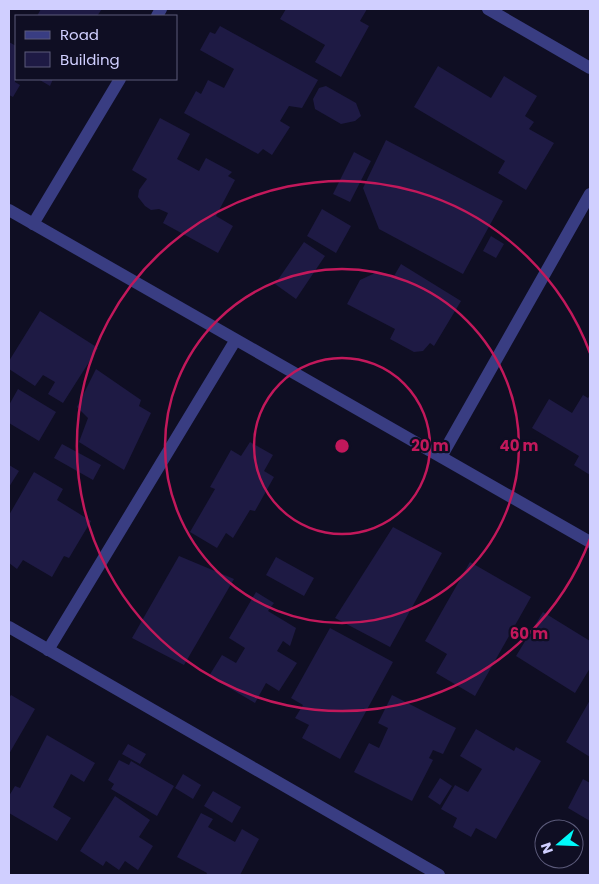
<svg xmlns="http://www.w3.org/2000/svg" width="599" height="884" viewBox="0 0 599 884" font-family="Poppins,sans-serif">
	<rect width="100%" height="100%" fill="#0f0e23"/>
	<path fill="#1e1a44" d="M41,9h61l-5,7h-60z
		M286,9h81l-7,12 9,5 -28,51 -26,-15 10,-17 -45,-26z
		M220,26l98,54 -16,28 -13,-2 -9,15 10,6 -18,28 -9,-6 -5,5 -74,-41 12,-22 5,3 7,-14 16,8 10,-19 -34,-19 10,-18 5,2z
		M9,42l7,4 -1,36 5,3 -7,12 -4,-2z
		M438,66l53,32 13,-22 33,20 -12,20 9,6 -5,7 25,14 -28,47 -28,-17 7,-12 -91,-54z
		M38,79h15l-3,7z
		M326,86l30,17 5,13 -6,5 -14,3 -26,-15 -2,-10 6,-11z
		M160,118l30,16 -13,25 22,12 7,-13 26,14 -4,4 7,4 -19,36 17,10 -15,27 -55,-30 5,-10 -9,-4 -8,1 -6,-4 -7,-9 1,-7 8,-11 -15,-9z
		M386,140l117,61 -40,73 -84,-45 -16,-41z
		M354,152l17,9 -21,41 -17,-8z
		M322,209l29,17 -15,27 -29,-17z
		M491,236l13,8 -8,14 -13,-7z
		M304,242l21,14 -29,43 -21,-15z
		M401,264l60,37 -27,45 -4,-3 -7,8 -9,1 -24,-13 5,-10 -48,-25 13,-24 15,-7h9l10,3z
		M40,311l58,37 -35,55 -15,-9 7,-12 -12,-7 -8,11 -26,-17v-8z
		M96,369l45,31 -2,6 12,7 -27,57 -45,-28 9,-24 -11,-11z
		M18,389l38,23 -17,29 -30,-18v-18z
		M583,395l5,3 2,-3v80l-16,-10 5,-9 -47,-28 17,-29 23,14z
		M250,442l23,13 -9,16 10,6 -19,34 -5,-1 -17,28 -7,-5 -9,15 -27,-16 25,-43 -5,-2 21,-37 10,6z
		M62,444l39,21 -8,15 -39,-22z
		M9,465l10,6 -10,16z
		M34,472l29,17 -6,11 34,21 -22,37 -5,-2 -12,21 -29,-17 -6,9 -8,-6v-48z
		M393,527l49,26 -52,94 -55,-29z
		M179,556l55,23 -50,86 -52,-27z
		M276,557l38,21 -10,18 -38,-21z
		M470,562l61,35 -56,99 -39,-23 11,-19 -22,-13z
		M256,592l18,11 -6,8 28,17 -6,18 -7,-5 -6,10 20,12 -18,28 -13,-8 -11,20 -46,-27 13,-21 14,8 9,-15 -16,-10z
		M543,612l47,29v27l-15,25 -59,-37z
		M330,628l63,34 -53,97 -38,-21 7,-13 -14,-7 8,-13 -12,-7z
		M11,695l24,14 -26,45v-56z
		M392,695l64,33 -13,26 -10,-4 -4,8 4,2 -21,41 -58,-29 15,-29 10,5 9,-20 -10,-5z
		M590,700v57l-24,-15z
		M476,729l38,22 2,-4 25,14 -45,78 -20,-11 -5,9 -18,-10 4,-9 -16,-9 14,-24 13,7 14,-23 -22,-13z
		M47,735l48,28 -11,19 -13,-8 -18,33 18,11 -14,23 -48,-28v-17l6,-10 5,2z
		M128,744l18,10 -6,10 -18,-10z
		M119,760l10,5 2,-4 43,25 -17,30 -46,-27 3,-5 -6,-4z
		M183,774l18,11 -8,14 -18,-11z
		M440,778l12,8 -12,19 -12,-8z
		M583,779l7,4v38l-22,-13z
		M213,791l28,16 -9,16 -28,-17z
		M115,796l35,24 -11,17 14,9 -15,24 -13,-9 -6,9 -13,-9 -3,5 -23,-15z
		M201,813l12,6 -5,8 27,15 7,-13 17,10 -19,36h-34l1,-2 -30,-16z"/>
	<g fill="none" stroke-linecap="round" stroke-linejoin="round">
		<path stroke="#393d82" stroke-width="12" d="M488,9l102,59
			M157,16l4,-7
			M9,210l581,332
			M33,224l87,-145
			M441,457l149,-263
			M9,627l430,248
			M48,650l187,-309"/>
	</g>
	<g fill="none" stroke="#c2185b" stroke-width="2.5">
		<circle cx="342" cy="446" r="88"/>
		<circle cx="342" cy="446" r="177"/>
		<path d="M590 539A265 265 0 1 1 590 353"/>
	</g>
	<circle cx="342" cy="446" r="8" fill="#c2185b" stroke="#0f0e23" stroke-width="2.5"/>
	<g font-size="15" text-anchor="middle" font-weight="bold" fill="#c2185b" stroke="#0f0e23" stroke-width="4.5" stroke-linejoin="round" paint-order="stroke">
		<text x="430" y="451">20 m</text>
		<text x="519" y="451">40 m</text>
		<text x="529" y="639">60 m</text>
	</g>
	<rect width="599" height="884" fill="none" stroke="#d0cfff" stroke-width="20"/>
	<rect x="15" y="15" width="162" height="65" fill="#0f0e23" stroke="#5c5b7b"/>
	<rect x="25" y="31" width="25" height="8" fill="#393d82" stroke="#5c5b7b"/>
	<text x="60" y="40" font-size="15" fill="#d0cfff">Road</text>
	<rect x="25" y="52" width="25" height="15" fill="#1e1a44" stroke="#5c5b7b"/>
	<text x="60" y="65" font-size="15" fill="#d0cfff">Building</text>
	<g transform="translate(559 844) rotate(251)"><circle r="24" fill="#0f0e23" stroke="#5c5b7b"/>
	<path d="M0-4L9 19L0 12L-9 19Z" fill="#00f9fa"/>
	<text y="-8" font-size="14" font-weight="bold" text-anchor="middle" fill="#d0cfff">N</text>
	</g>
</svg>
